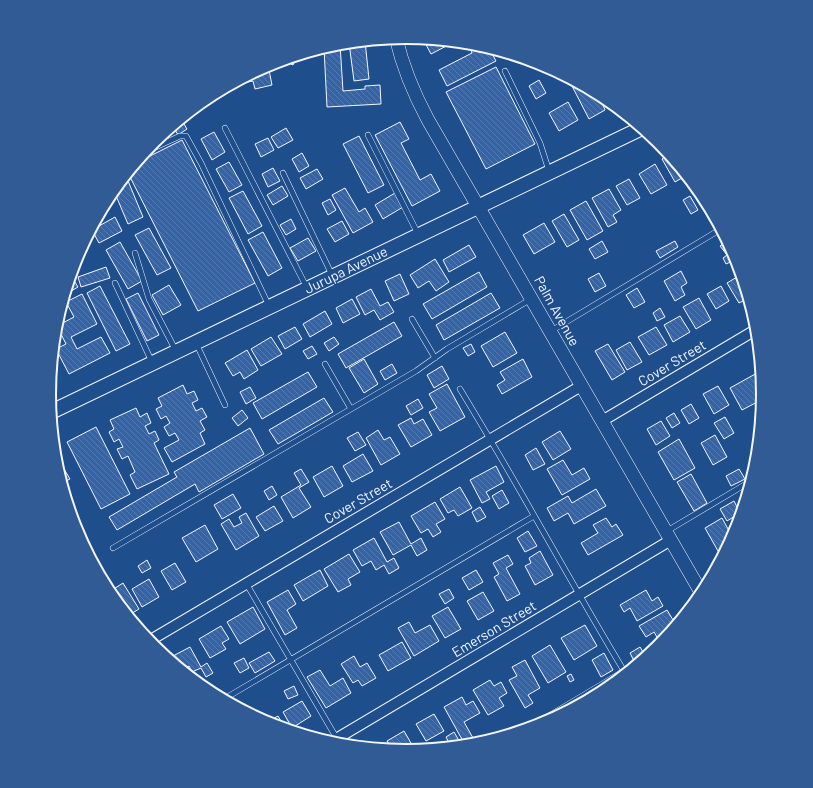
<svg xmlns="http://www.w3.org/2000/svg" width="813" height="788" viewBox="0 0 813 788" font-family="Barlow,sans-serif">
	<defs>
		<pattern id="building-back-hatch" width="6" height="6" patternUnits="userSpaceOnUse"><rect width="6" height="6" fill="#3563a3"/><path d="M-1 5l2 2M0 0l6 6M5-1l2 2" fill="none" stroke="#537ab1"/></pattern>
	</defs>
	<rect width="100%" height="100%" fill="#1f4e8c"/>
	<path fill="url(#building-back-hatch)" stroke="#f2f6ff" d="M423,39l31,3 -23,12z
		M365,41l4,38 -15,2 -5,-38z
		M468,43l21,5 7,13 -49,25 -8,-16 33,-17z
		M340,44l3,47 22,-2v-3l15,-1 1,19 -54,3 -3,-59z
		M297,56l-4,9 -10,-5z
		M268,65l4,20 -17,4 -2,-8 -11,2 -1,-4z
		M496,67l39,77 -49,25 -40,-77z
		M539,80l7,13 -10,6 -7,-13z
		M578,83l20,10 7,17 -16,9 -17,-33z
		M233,84l2,4 -29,13 2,-4z
		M568,102l10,18 -19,11 -10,-18z
		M181,119l6,10 -9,6 -5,-9z
		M400,122l9,17 -8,4 19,37 11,-6 9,17 -28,15 -37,-71z
		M286,128l7,12 -15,8 -7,-11z
		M214,132l11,20 -13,8 -11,-21z
		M359,136l25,49 -16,8 -25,-49z
		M268,138l6,12 -13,7 -6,-13z
		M182,140l73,143 -57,28 -70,-138 8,-10z
		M302,153l7,13 -10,6 -7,-13z
		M669,154l18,21 -12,7 -13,-23z
		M229,162l13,23 -13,7 -13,-23z
		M655,164l12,21 -16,9 -12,-20z
		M273,168l7,13 -12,6 -6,-13z
		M317,169l6,10 -17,10 -6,-11z
		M126,176l17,41 -15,7 -14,-33z
		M629,179l11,19 -13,7 -11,-19z
		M282,186l6,10 -15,9 -6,-10z
		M345,188l14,24 6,-4 8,14 -20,11 -21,-38z
		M609,189l12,21 -8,5 4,7 -9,5 -16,-29z
		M243,191l19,35 -14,8 -19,-36z
		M395,193l8,14 -20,12 -8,-14z
		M690,196l8,14 -7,4 -8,-14z
		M330,199l6,11 -8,5 -6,-12z
		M586,201l17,30 -16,9 -17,-30z
		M564,214l15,26 -12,7 -15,-26z
		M115,217l7,14 -23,12 -7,-13z
		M291,219l5,10 -10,6 -6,-10z
		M342,221l7,13 -14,8 -8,-13z
		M544,223l11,19 -21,12 -11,-19z
		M149,228l22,40 -14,7 -22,-40z
		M263,232l19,36 -14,8 -20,-36z
		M308,238l8,13 -18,10 -8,-13z
		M602,241l6,11 -13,7 -6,-10z
		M675,241l3,6 -18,11 -4,-7z
		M120,242l22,39 -14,8 -22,-39z
		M727,242l10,17 -11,5 -3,-6 4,-3 -7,-9z
		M469,245l7,12 -27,15 -6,-12z
		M435,259l14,23 -13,9 -7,-10 -11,7 -8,-13z
		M106,267l4,11 -29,9 -3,-10z
		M681,271l6,12 -6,4 4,8 -10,6 -11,-20z
		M479,272l8,15 -55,32 -9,-15z
		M599,273l7,13 -11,6 -7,-13z
		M400,274l9,20 -15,7 -9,-20z
		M742,274l7,24 -10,5 -12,-20z
		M72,277l6,10 -12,7 4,-16z
		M169,285l12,20 -18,10 -11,-20z
		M100,286l30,58 -14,7 -29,-58z
		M721,286l8,15 -13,8 -9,-15z
		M637,288l8,14 -11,6 -8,-13z
		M371,289l9,17 8,-4 6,10 -14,8 -6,-10 -9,5 -9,-18z
		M138,293l21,42 -12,6 -21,-42z
		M491,293l9,15 -56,32 -8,-15z
		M82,294l15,30 -26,13 6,12 24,-12 9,16 -41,21 -13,-25 10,-5 -9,-18 17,-9 -8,-15z
		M699,298l12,22 -15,9 -13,-22z
		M352,299l8,15 -17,9 -7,-15z
		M660,308l5,9 -8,4 -4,-8z
		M325,311l7,13 -22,13 -7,-13z
		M680,316l10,16 -17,10 -9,-17z
		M394,322l8,14 -56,32 -8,-14z
		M295,327l7,12 -17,10 -7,-13z
		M656,327l11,18 -18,10 -11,-18z
		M505,332l12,21 -24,14 -12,-21z
		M271,337l11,17 -21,12 -10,-17z
		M334,337l5,7 -10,7 -5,-8z
		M630,342l12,20 -15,8 -11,-20z
		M471,344l4,8 -7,4 -5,-8z
		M608,344l17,28 -13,8 -17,-29z
		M312,346l5,8 -9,5 -5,-8z
		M247,350l11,20 -14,9 -4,-7 -7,4 -8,-13z
		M364,359l14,25 -14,9 -15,-25z
		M523,359l9,18 -30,17 -5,-9 8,-5 -5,-8z
		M392,364l5,9 -12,7 -5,-9z
		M442,366l7,13 -15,9 -7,-13z
		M308,372l9,15 -55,32 -9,-16z
		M757,373l5,10 1,16 -21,11 -12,-22z
		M447,384l18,33 -25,14 -11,-19 8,-4 -8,-14z
		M183,385l4,9 7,-3 4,9 -6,3 4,8 6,-3 5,9 -7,4 5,9 -5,3 5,11 -33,18 -8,-14 15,-8 -4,-7 -6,3 -5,-9 6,-4 -4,-7 -5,3 -5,-10 6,-3 -4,-8z
		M718,386l11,19 -15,9 -11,-20z
		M250,387l6,11 -10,6 -6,-12z
		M324,398l9,14 -55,32 -9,-14z
		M418,399l5,9 -12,7 -5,-9z
		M691,404l8,14 -10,6 -8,-14z
		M136,408l4,9 7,-4 4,10 -6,3 4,8 6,-3 4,9 -5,3 15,31 -32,15 -7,-14 5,-3 -7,-16 -6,3 -5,-10 6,-2 -4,-8 -5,3 -5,-10 5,-3 -4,-9z
		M242,410l6,8 -10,8 -6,-8z
		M674,413l6,10 -8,5 -6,-10z
		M725,417l9,16 -10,6 -10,-16z
		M411,418l3,6 9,-5 9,16 -21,12 -13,-22z
		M661,421l9,15 -14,9 -9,-16z
		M96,427l34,67 -29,15 -34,-67z
		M250,428l14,26 -65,38 -4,-8 -78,46 -8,-13 68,-40 -3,-5z
		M378,430l6,10 6,-3 10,17 -19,11 -15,-27z
		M560,431l11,18 -18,11 -11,-18z
		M358,432l8,13 -11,6 -8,-13z
		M715,435l12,22 -14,8 -12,-22z
		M679,439l16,29 -21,12 -16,-28z
		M536,448l9,16 -12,6 -8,-15z
		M55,454l15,25 -8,4 -6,-20z
		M363,454l10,17 -21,11 -9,-16z
		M563,460l9,15 12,-7 6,11 -28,16 -15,-26z
		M332,466l11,20 -19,11 -11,-20z
		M496,466l8,16 -18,10 4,7 -8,4 -12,-23z
		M301,469l8,13 -10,6 12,19 -18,11 -12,-21 20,-12 -7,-12z
		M739,469l6,10 -14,7 -5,-10z
		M691,474l16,29 -13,8 -17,-29z
		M272,486l5,9 -8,5 -5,-9z
		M460,487l12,21 -14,8 -4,-6 -6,3 -8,-14z
		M596,489l10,17 -32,18 -6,-11 -14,8 -7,-13 21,-12 4,7z
		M502,490l7,13 -10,6 -7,-13z
		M233,494l8,14 -19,11 -8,-14z
		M734,501l6,12 -13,8 -7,-12z
		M435,502l10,17 -9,5 5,8 -8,5 -5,-8 -7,4 -10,-17z
		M274,506l9,15 -18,10 -9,-14z
		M480,507l6,10 -9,5 -5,-10z
		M246,513l13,23 -23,14 -15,-26 8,-5 5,8 8,-4 -3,-6z
		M606,518l6,9 4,-3 7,11 -35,20 -7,-12 17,-10 -5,-8z
		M722,518l11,20 -4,6 -11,7 -13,-23z
		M399,522l12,22 10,-6 6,12 -10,6 -6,-11 -18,10 -13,-23z
		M205,525l13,24 -22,13 -14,-24z
		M528,531l9,15 -12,6 -8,-14z
		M374,538l13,24 7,-4 5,10 -10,6 -5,-9 -8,5 -5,-9 -9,5 -9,-16z
		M540,551l13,24 -18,10 -10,-19 6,-3 -2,-5z
		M349,554l11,18 -12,7 3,6 -13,7 -14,-23z
		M508,555l5,9 -7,4 14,26 -13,7 -13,-24 5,-3 -6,-11z
		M147,560l4,8 -9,5 -4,-7z
		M175,563l11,19 -14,8 -11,-19z
		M320,570l8,16 -25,15 -9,-16z
		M476,570l7,12 -14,8 -7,-12z
		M149,579l10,18 -17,10 -10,-18z
		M123,583l16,26 -10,6 -20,-23z
		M449,589l5,9 -9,6 -6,-10z
		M288,590l8,14 -9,6 10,18 -12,7 -18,-33z
		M646,590l6,11 6,-4 5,9 -26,15 -7,-13 -6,4 -4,-7z
		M483,592l11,19 -16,9 -11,-19z
		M253,607l12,22 -25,15 -13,-22z
		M448,607l13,22 -16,9 -13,-22z
		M667,610l9,15 -15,19 -7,-12 -8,5 -7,-11z
		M409,622l6,11 15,-8 9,16 -25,15 -16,-28z
		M585,625l12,21 -23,14 -13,-22z
		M221,626l8,13 -7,4 4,6 -16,9 -11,-19z
		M402,642l9,16 -23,13 -9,-16z
		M550,645l16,27 -18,11 -16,-27z
		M190,647l11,20 6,-4 6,10 -7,4 -5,-9 -9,4 -3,-6 -6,4 -3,-3 -7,-11z
		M640,647l6,10 -11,6 -5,-10z
		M269,652l6,9 -20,12 -6,-10z
		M604,653l9,17 -12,7 -9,-17z
		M354,656l6,11 7,-4 9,15 -14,8 -4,-6 -5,3 -12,-19z
		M244,658l5,10 -9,5 -6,-10z
		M525,660l15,28 -12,7 5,8 -8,5 -16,-28 8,-4 -5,-9z
		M320,670l10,16 13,-8 8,15 -25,15 -19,-31z
		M571,674l3,6 -4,2 -3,-6z
		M490,680l4,6 7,-4 6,11 -8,5 5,8 -16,9 -15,-25z
		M294,686l4,9 -10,4 -4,-8z
		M462,697l4,8 7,-4 7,12 -16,9 9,16 -9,5 -20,-36z
		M302,701l9,15 -19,12 -9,-16z
		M434,714l10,17 -18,10 -10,-17z
		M278,716l7,12 -18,-6z
		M404,731l11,19h-23l-5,-9z
		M454,732l7,12 -10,3 -5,-10z"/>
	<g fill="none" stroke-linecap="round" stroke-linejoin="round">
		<defs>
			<path id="service" d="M505,71l35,72 9,28
				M225,128l82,160
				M368,135l50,99
				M145,152l35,-16h6l15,27 68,143
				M283,173l49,102
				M135,253l14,46 27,52
				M115,283l37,79
				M412,319l23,39
				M551,331l170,-102
				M196,343l29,62
				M325,364l26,45
				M460,389c57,93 108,189 164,282l-97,58
				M667,531l84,-50
				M113,548l303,-177 31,-22 84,-50
				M246,583l94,161
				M224,699l310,-183"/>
			<path id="minor" d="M602,421l155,-92
				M149,641l432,-255
				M331,742l340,-202"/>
			<path id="tertiary" d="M396,38c7,30 18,56 32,82l274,474"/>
			<path id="secondary" d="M51,412l591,-284"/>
		</defs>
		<use href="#service" stroke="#f2f6ff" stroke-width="6"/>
		<use href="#minor" stroke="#f2f6ff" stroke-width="12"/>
		<use href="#tertiary" stroke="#f2f6ff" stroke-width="14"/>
		<use href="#secondary" stroke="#f2f6ff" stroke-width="16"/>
		<use href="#service" stroke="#1f4e8c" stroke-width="5"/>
		<use href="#minor" stroke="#1f4e8c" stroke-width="10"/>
		<use href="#tertiary" stroke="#1f4e8c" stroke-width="13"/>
		<use href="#secondary" stroke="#1f4e8c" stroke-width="14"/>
	</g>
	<g text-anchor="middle" stroke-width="3" stroke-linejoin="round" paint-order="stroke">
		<g font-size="14" fill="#f2f6ff" stroke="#1f4e8c">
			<text transform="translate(346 270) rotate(-26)" y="5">Jurupa Avenue</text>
			<text transform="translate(557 311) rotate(61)" y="5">Palm Avenue</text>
			<text transform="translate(672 363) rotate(-31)" y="5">Cover Street</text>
			<text transform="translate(358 501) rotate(-30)" y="5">Cover Street</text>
			<text transform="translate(494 629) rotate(-31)" y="5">Emerson Street</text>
		</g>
	</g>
	<path d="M0 0H813V788H0ZM56 394a350 350 0 1 1 700 0a350 350 0 1 1-700 0Z" fill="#305b95" fill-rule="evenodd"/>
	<path fill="none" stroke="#f2f6ff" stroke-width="2" d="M56 394a350 350 0 1 1 700 0a350 350 0 1 1-700 0Z"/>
</svg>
